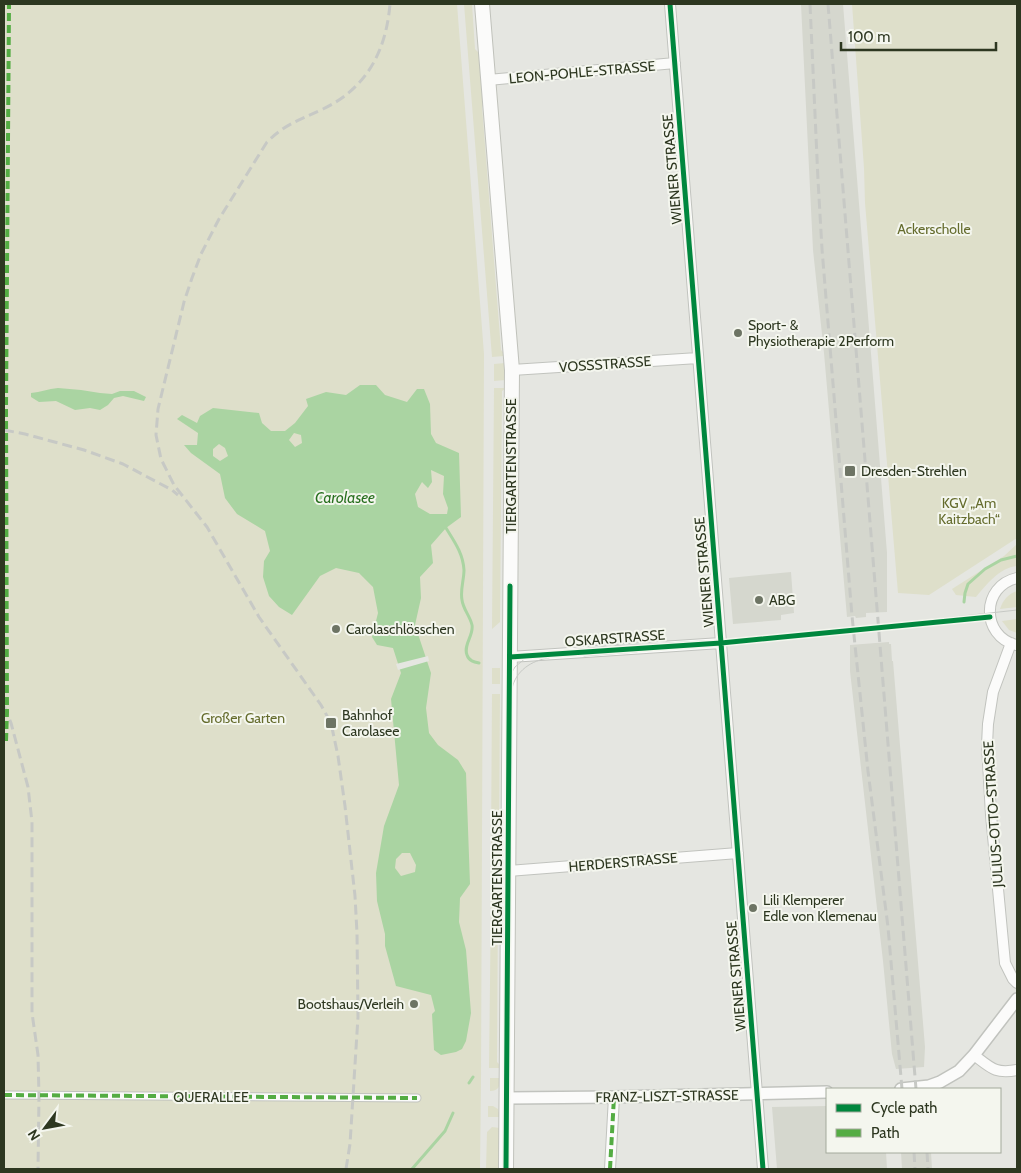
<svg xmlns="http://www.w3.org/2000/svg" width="1021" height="1173" viewBox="0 0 1021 1173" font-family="Cabin,sans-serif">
	<rect width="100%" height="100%" fill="#e5e6e1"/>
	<path fill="#d5d7ce" d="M801,4h42l44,549v59l-21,1v4l-10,1 -1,-2 -8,1 -23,-264 -11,-103z
		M791,572l3,41 -13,2v5l-48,4 -4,-46z
		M889,642v2h2l1,17h1l32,386 -1,20 -28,2 -4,-15 -9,-93 -33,-290v-26z
		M827,1106v46h59l1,17h-110l-5,-62z
		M901,1152h30l1,17h-30z"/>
	<path fill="#dedfca" d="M4,4h453l27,350 -3,729 -1,86h-476z
		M464,4h8l3,45 5,5 4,49 -2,4 19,243 3,3v3l-12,1z
		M852,4h165v534l-88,57 -31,-2 -33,-390 -1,-35z
		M505,363l1,17 -12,1v-17z
		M494,388h12l-4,3 -2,231 -8,7z
		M1017,544v22c-18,2 -30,18 -41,31l-20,-2 -4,-6 52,-33z
		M1017,591v16l-17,2c3,-9 8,-15 17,-18z
		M1017,619v14l-8,-3 -7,-9z
		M492,668h8v16h-8z
		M492,694h8l-1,154h-8z
		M491,855h8l-1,37 -7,-1z
		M491,899h7l-1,163 3,3v3h-11z
		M490,1078h10c0,8 -1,13 -10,13z
		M488,1106h5l5,3 2,8h-12z
		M492,1127l8,1 -1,41h-13l1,-37z"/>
	<path fill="#aad4a2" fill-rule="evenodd" d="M360,385h16l9,10 22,7 10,-13h7l6,15 1,30 5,9 23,10 2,64 -15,11 -15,17 2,18 -13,14 1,21 -6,27 16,48 -5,35 3,25 9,12 20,15 8,13 4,111 -10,14 -1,24 7,28 5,63 -5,28 -4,8 -6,3 -15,3 -7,-5 -2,-36 3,-3 -4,-16 -35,-9 -11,-40v-12l-8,-33 -1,-28 8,-47 15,-41 -8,-86 10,-26 -8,-25 -16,-3 -5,-8 6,-24 -5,-26 -14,-14 -23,-5 -16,8 -28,39 -13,-8 -10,-11 -6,-19 1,-16 6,-10 -5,-20 -28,-17 -12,-16 -5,-24 -29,-21 -7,-8h13l1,-12 -21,-14 5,-4 15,8 3,-7 13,-8 46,5 3,10 9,8h14l10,-8 13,-17 -2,-7 20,-7 20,3zM294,433l7,2 1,8 -7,4 -6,-7zM219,444l6,4 3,8 -8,5 -7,-5v-7zM431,470l13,6 -1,18 5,14 -1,6h-17l-12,-7 -3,-13 7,-12 6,6 4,-6zM402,853h8l6,12 -1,7 -14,4 -6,-8 1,-9z
		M58,388l23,2 19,3 12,1 8,-3h14l12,6 -2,4 -21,-5 -9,2 -6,7 -8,5 -10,-2 -15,2 -19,-9 -17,1 -8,-5v-4c10,-1 17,-4 27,-5z"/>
	<path fill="#e5e6e1" d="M428,656l1,5 -31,9 -2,-6z"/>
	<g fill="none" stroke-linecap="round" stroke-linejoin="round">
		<path stroke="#aad4a2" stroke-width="3" d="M446,528c8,13 17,25 18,42 0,10 -4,20 -2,30 1,9 8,16 10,25 2,10 -9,20 -5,30 2,6 7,7 12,8
			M964,602l1,-9 3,-9 17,-15 16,-9 16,-4
			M469,1083l4,-6
			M412,1169l33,-38 8,-18"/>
		<defs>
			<path id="pedestrian" d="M4,1095l413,3"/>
			<path id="minor" d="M670,4l93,1165
				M488,80l187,-17
				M512,370l186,-12
				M1011,643l-18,49 -5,32 -1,21 4,70 14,148 8,16 4,4
				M1016,645c-35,-9 -35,-59 1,-67
				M510,657l211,-14
				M508,871l230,-18
				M974,1055c17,13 21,19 43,15
				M610,1169l4,-72"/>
			<path id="tertiary" d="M901,1089l28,-3 11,-4 19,-11 15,-16 43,-56
				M506,1098l108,-1 213,-5"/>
			<path id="secondary" d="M482,4l30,366 -6,799"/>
		</defs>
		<use href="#pedestrian" stroke="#c1c3be" stroke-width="9"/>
		<use href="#minor" stroke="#c1c3be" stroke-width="12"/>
		<use href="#tertiary" stroke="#c1c3be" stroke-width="14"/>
		<use href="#secondary" stroke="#c0c2bb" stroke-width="16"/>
		<use href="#pedestrian" stroke="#fbfbfa" stroke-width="7"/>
		<use href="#minor" stroke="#fbfbfa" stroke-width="10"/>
		<use href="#tertiary" stroke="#fbfbfa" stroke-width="11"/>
		<use href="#secondary" stroke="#fbfbfa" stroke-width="14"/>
		<path stroke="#c7c9c5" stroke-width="1" d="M584,656l53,-4
			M512,689c3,-18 20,-29 37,-31
			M503,1169l4,-480 1,-10 7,-12 13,-11 9,-3 72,-7 112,-6 179,-17 117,-13"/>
		<path stroke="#c7c9c5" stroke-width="3" stroke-dasharray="10 5" stroke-linecap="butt" d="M810,4l8,176 4,69 30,367 16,155 20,156 14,162
			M828,4l88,1085
			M4,430l21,4 59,16 39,14 49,26 6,5
			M4,706l7,17 17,64 4,35v191l6,42 1,41 -1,73
			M914,1152l1,17
			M927,1152l1,17
			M346,1169l4,-25 8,-127 -1,-84 -2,-37 -10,-90 -7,-50 -7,-33 -10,-18 -62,-88 -52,-90 -33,-42 -13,-26 -5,-24 2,-26 26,-107 8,-24 9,-24 18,-35 48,-77c18,-18 33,-22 56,-33 44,-21 63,-58 67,-105"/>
		<path stroke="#54ac43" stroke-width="4" stroke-dasharray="8 4" stroke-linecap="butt" d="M6,741l1,-29 -1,-305 3,-403
			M4,1095l413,3
			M610,1169l4,-72"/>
		<defs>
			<path id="cycleway" d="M670,4l93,1165
				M510,657l211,-14 269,-26
				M506,1169l4,-583"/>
		</defs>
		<use href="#cycleway" stroke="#f4f6ee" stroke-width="8"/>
		<use href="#cycleway" stroke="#00873e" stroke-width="5"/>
	</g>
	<g fill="#6d7464" stroke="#f4f6ee" stroke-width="2">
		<circle cx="738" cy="333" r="5"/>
		<rect x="844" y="465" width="12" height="12" rx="2.5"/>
		<circle cx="759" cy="600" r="5"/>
		<circle cx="336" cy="629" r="5"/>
		<rect x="325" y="717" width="12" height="12" rx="2.5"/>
		<circle cx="753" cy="908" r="5"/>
		<circle cx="414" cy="1004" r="5"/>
	</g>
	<g text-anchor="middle" stroke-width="4" stroke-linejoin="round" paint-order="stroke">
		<g font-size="14" fill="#2d3720" stroke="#f4f6ee">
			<text transform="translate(582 72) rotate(-5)" y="5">LEON-POHLE-STRASSE</text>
			<text transform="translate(672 169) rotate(-95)" y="5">WIENER STRASSE</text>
			<text transform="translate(605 364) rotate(-4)" y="5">VOSSSTRASSE</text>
			<text transform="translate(511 466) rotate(-90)" y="5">TIERGARTENSTRASSE</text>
			<text transform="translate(704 572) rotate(-95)" y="5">WIENER STRASSE</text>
			<text transform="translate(615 638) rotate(-4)" y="5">OSKARSTRASSE</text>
			<text transform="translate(993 814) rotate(-94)" y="5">JULIUS-OTTO-STRASSE</text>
			<text transform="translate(623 862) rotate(-5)" y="5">HERDERSTRASSE</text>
			<text transform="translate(497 878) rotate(-90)" y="5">TIERGARTENSTRASSE</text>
			<text transform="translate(736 976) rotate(-95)" y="5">WIENER STRASSE</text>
			<text transform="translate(667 1096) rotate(-1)" y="5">FRANZ-LISZT-STRASSE</text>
			<text x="211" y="1102">QUERALLEE</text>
		</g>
		<g font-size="14" fill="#656c2d" stroke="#f4f6ee">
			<text x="934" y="234">Ackerscholle</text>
			<text x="969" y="508">KGV „Am<tspan x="969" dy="16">Kaitzbach“</tspan></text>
			<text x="243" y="723">Großer Garten</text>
		</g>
		<g font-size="14" fill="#2d3720" stroke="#f4f6ee" text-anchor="start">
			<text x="748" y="330">Sport- &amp;<tspan x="748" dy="16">Physiotherapie 2Perform</tspan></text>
			<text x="861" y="476">Dresden-Strehlen</text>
			<text x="769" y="605">ABG</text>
			<text x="346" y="634">Carolaschlösschen</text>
			<text x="342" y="720">Bahnhof<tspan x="342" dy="16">Carolasee</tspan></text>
			<text x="763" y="905">Lili Klemperer<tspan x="763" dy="16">Edle von Klemenau</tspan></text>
			<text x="404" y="1009" text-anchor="end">Bootshaus/Verleih</text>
		</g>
		<g font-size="15" font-style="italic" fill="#276f1e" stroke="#f4f6ee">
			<text x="345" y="503">Carolasee</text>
		</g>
	</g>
	<rect width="1021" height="1173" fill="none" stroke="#2d3720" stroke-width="10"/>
	<rect x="826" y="1088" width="175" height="65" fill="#f4f6ee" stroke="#a4aa9c"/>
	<rect x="836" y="1104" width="25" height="8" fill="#00873e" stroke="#a4aa9c"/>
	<text x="871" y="1113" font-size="15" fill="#2d3720">Cycle path</text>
	<rect x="836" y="1129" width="25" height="8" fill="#54ac43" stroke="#a4aa9c"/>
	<text x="871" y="1138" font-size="15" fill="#2d3720">Path</text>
	<g transform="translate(45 1128) rotate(238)" stroke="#f4f6ee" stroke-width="4" paint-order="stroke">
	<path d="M0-4L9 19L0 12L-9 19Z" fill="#2d3720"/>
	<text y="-8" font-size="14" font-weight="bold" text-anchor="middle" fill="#2d3720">N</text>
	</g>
	<path d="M841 42v8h155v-8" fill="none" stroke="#2d3720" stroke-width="2.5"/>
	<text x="848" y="42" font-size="15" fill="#2d3720" stroke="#f4f6ee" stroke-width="4" paint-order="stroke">100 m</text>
</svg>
